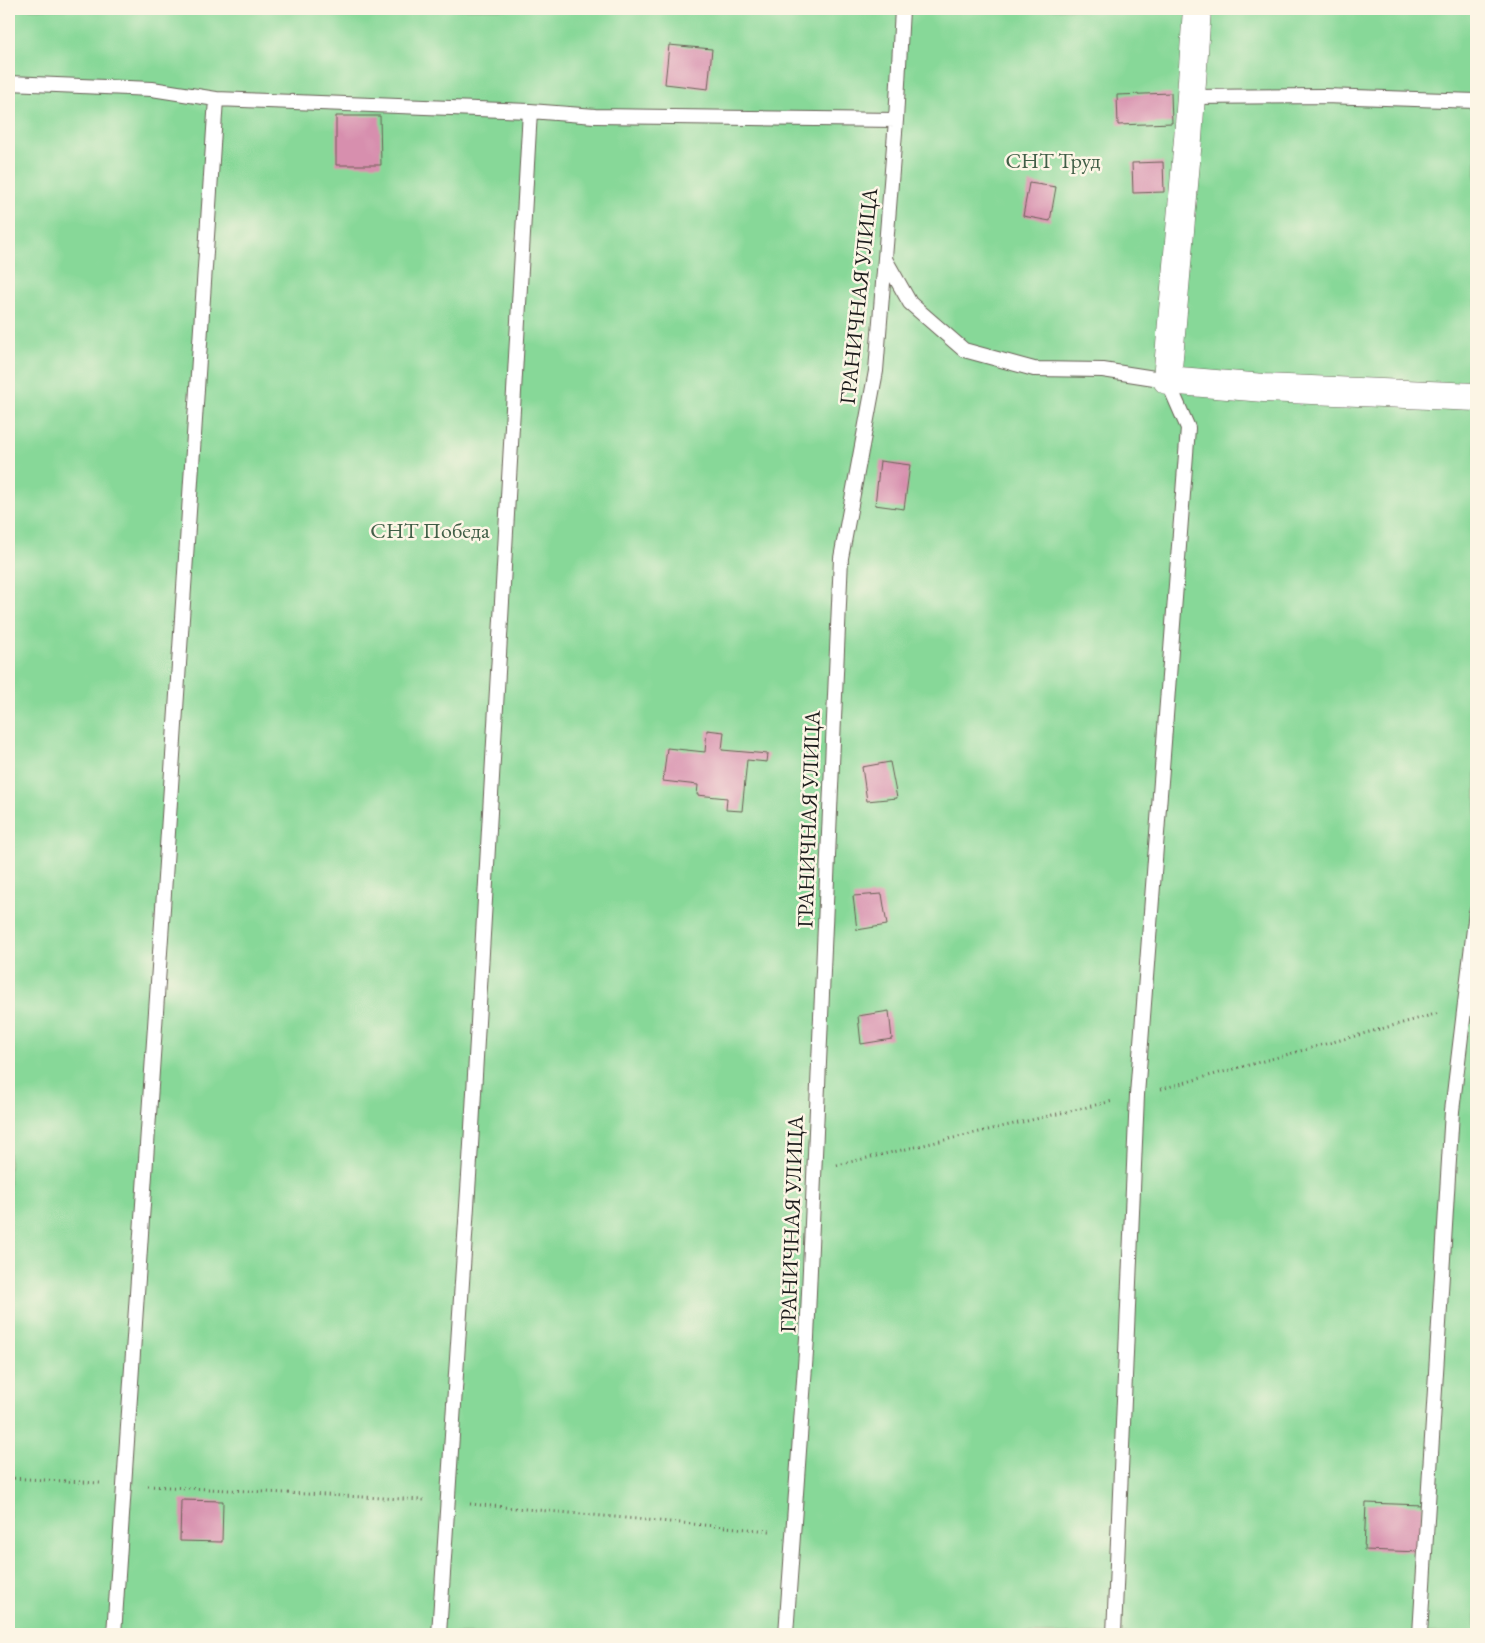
<svg xmlns="http://www.w3.org/2000/svg" width="1485" height="1643" viewBox="0 0 1485 1643" font-family="'EB Garamond',serif">
	<rect width="100%" height="100%" fill="#fcf5e5"/>
	<filter id="ink" filterUnits="userSpaceOnUse"><feTurbulence type="fractalNoise" baseFrequency=".02" numOctaves="2"/><feDisplacementMap in="SourceGraphic" scale="10" xChannelSelector="R" yChannelSelector="G"/><feConvolveMatrix kernelMatrix="1 2 1 2 8 2 1 2 1" color-interpolation-filters="sRGB"/></filter>
	<filter id="wash" filterUnits="userSpaceOnUse"><feTurbulence type="fractalNoise" baseFrequency=".0096" numOctaves="4" result="noise"/><feDisplacementMap in="SourceGraphic" scale="20" xChannelSelector="R" yChannelSelector="G"/><feGaussianBlur stdDeviation="1.12" result="paint"/><feColorMatrix in="noise" values="0 0 0 0 0 0 0 0 0 0 0 0 0 0 0 0 0 1.4 0 .05"/><feComposite in="paint" operator="in"/></filter>
	<g filter="url(#wash)">
		<rect width="100%" height="100%" fill="#f5dbbe"/>
		<path fill="#87d898" stroke="#527a5a" d="M9,9h1467v1625h-1467z"/>
		<g id="blocks">
			<path fill="#d78fae" d="M669,45l43,4 -4,40 -43,-5z
				M1171,93l1,30 -54,2 -1,-30z
				M336,116h44l1,49h-45z
				M1163,162l1,30 -31,1 -1,-30z
				M1029,183l27,4 -6,34 -27,-5z
				M880,461l30,4 -6,44 -29,-4z
				M707,730l17,2 -2,18 46,4 -1,8 -20,-2 -5,51 -16,-1 1,-12 -30,-3 1,-10 -35,-4 4,-33 38,4z
				M890,762l7,36 -30,3 -5,-34z
				M882,894l5,31 -30,5 -4,-34z
				M889,1011l3,28 -31,5 -3,-28z
				M181,1500l42,1 -1,41 -42,-1z
				M1366,1503l57,2 -2,47 -57,-2z"/>
		</g>
	</g>
	<g filter="url(#ink)">
		<use href="#blocks" fill-opacity="0" stroke="#685f55" stroke-width="1"/>
		<g fill="none" stroke-linecap="round" stroke-linejoin="round">
			<defs>
				<path id="service" d="M9,83l143,6 64,10 -52,794 -50,741
					M1191,97l133,-1 152,5
					M216,99l314,12 -59,1034 -32,489
					M530,111l65,5 301,4
					M885,259l25,44 54,47 70,19 69,1 64,10 21,48 -51,667 -23,539
					M786,1634l21,-296 34,-780 35,-187 20,-251 6,-111
					M1420,1634l32,-523 24,-199"/>
				<path id="minor" d="M1197,9l-9,130 -21,241 97,8 212,9"/>
			</defs>
			<use href="#service" stroke="#685f55" stroke-width="16"/>
			<use href="#minor" stroke="#685f55" stroke-width="29"/>
			<path stroke="#685f55" stroke-width="3" stroke-dasharray="1 4" stroke-linecap="butt" d="M1161,1089l278,-76
				M837,1165l276,-64
				M9,1478l91,5
				M148,1486l276,14
				M470,1504l300,27"/>
			<use href="#service" stroke="#fff" stroke-width="14"/>
			<use href="#minor" stroke="#fff" stroke-width="28"/>
		</g>
	</g>
	<g text-anchor="middle" stroke-width="5" stroke-linejoin="round" paint-order="stroke">
		<g font-size="22" fill="#415e47" stroke="#fcf5e5">
			<text x="1053" y="168">СНТ Труд</text>
			<text x="430" y="538">СНТ Победа</text>
		</g>
		<g font-size="22" fill="#1c1c1c" stroke="#fcf5e5">
			<text transform="translate(858 296) rotate(-84)" y="8">ГРАНИЧНАЯ УЛИЦА</text>
			<text transform="translate(808 819) rotate(-88)" y="8">ГРАНИЧНАЯ УЛИЦА</text>
			<text transform="translate(791 1224) rotate(-88)" y="8">ГРАНИЧНАЯ УЛИЦА</text>
		</g>
	</g>
	<rect width="1485" height="1643" fill="none" stroke="#fcf5e5" stroke-width="30"/>
</svg>
